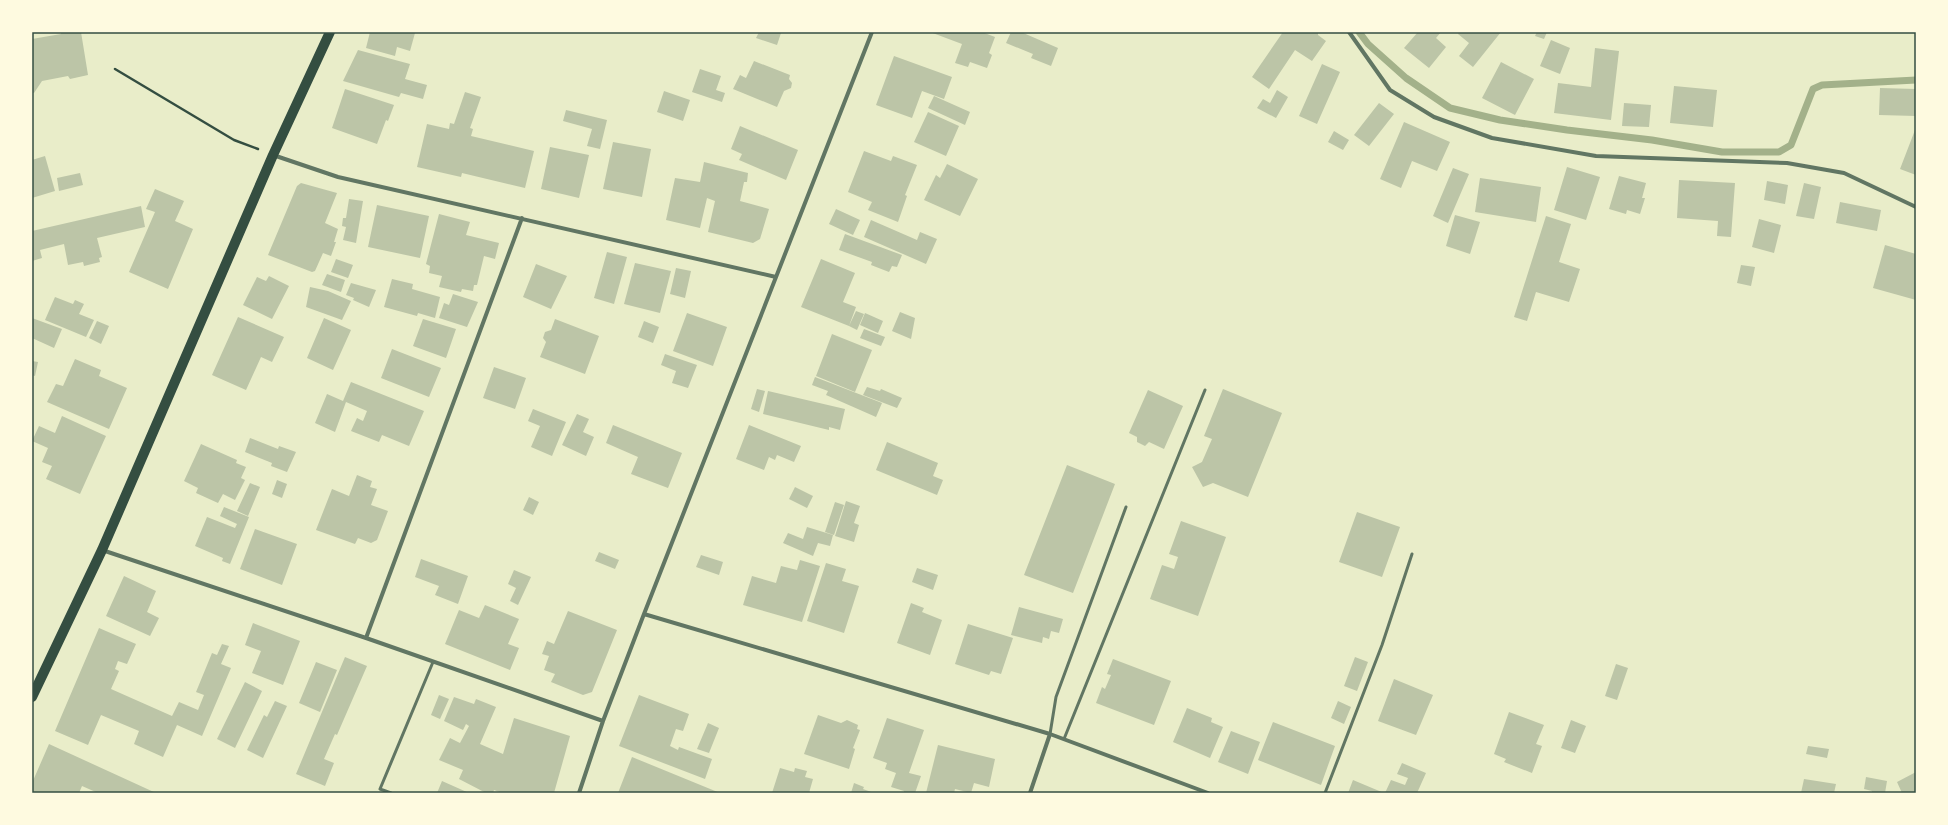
<svg xmlns="http://www.w3.org/2000/svg" width="1948" height="825" viewBox="0 0 1948 825" font-family="Helvetica,sans-serif">
	<rect width="100%" height="100%" fill="#e9edc9"/>
	<g fill="none" stroke-linecap="round" stroke-linejoin="round">
		<path stroke="#a3b18a" stroke-width="7" d="M1359,32l9,12 38,34 44,30 50,12 67,10 85,10 70,12h57l12,-7 22,-56 9,-4 94,-5"/>
	</g>
	<path fill="#bcc5a7" d="M61,32h20l7,43 -18,4 -2,-3 -26,5 -8,12h-2v-54l29,-5z
		M370,32h40l5,1 -5,18 -13,-4 -2,9 -29,-8z
		M759,32h19l3,1 -4,12 -21,-7z
		M930,32h52l13,5 -6,16 3,2 -5,13 -17,-6 -2,5 -13,-4 7,-19z
		M1011,32h10l37,16 -7,18 -20,-8 2,-4 -27,-11z
		M1283,32h35v3l8,6 -14,20 -17,-11 -26,39 -17,-12z
		M1418,32h23l-5,6 10,9 -17,21 -25,-20z
		M1459,32h42l-28,35 -14,-11 10,-13 -11,-9z
		M1537,32h10l-3,7 -9,-3z
		M1551,40l19,8 -10,26 -20,-8z
		M1595,48l24,3 -8,69 -57,-7 4,-30 33,4z
		M358,50l52,14 -5,15 22,6 -4,14 -22,-6 -2,4 -56,-16z
		M894,56l58,21 -8,22 -22,-8 -10,27 -36,-13z
		M754,61l36,14 -1,4 3,4 -1,5 -7,3 -7,16 -44,-18 7,-14 6,3z
		M1501,62l33,17 -19,36 -33,-17z
		M1322,64l18,8 -23,52 -18,-8z
		M700,69l21,7 -5,14 9,3 -3,9 -30,-10z
		M1674,86l43,4 -4,37 -43,-4z
		M1880,88l36,1v27l-37,-1z
		M345,89l49,16 -6,16 -2,-1 -9,24 -45,-16z
		M1277,90l11,7 -12,21 -19,-10 6,-9 7,4z
		M664,91l26,9 -7,21 -26,-9z
		M465,92l16,5 -11,31 3,1 -2,7 63,15 -9,37 -63,-15 -1,4 -44,-10 10,-43 22,5 1,-6 4,1z
		M934,96l36,16 -5,13 -37,-17z
		M1379,103l15,11 -25,32 -15,-11z
		M1624,103l27,2 -2,22 -27,-1z
		M566,110l41,10 -7,29 -13,-3 5,-17 -29,-8z
		M928,112l31,14 -13,30 -32,-14z
		M1404,122l46,20 -13,29 -25,-10 -11,27 -21,-9z
		M740,126l58,24 -12,30 -47,-20 3,-6 -11,-5z
		M1915,130l1,1v44l-16,-6z
		M1334,131l15,9 -6,10 -15,-8z
		M613,142l38,7 -9,48 -39,-8z
		M550,147l39,8 -10,43 -38,-9z
		M864,151l27,10 2,-5 24,9 -12,30 2,1 -9,26 -30,-12 4,-8 -24,-10z
		M45,156l10,35 -23,7v-38z
		M704,162l44,11 -1,9h-3l-4,19 29,8 -9,30 -7,4 -45,-11 7,-31 -8,-3 -7,30 -34,-8 9,-42 25,4z
		M947,164l31,15 -18,37 -36,-16 12,-25 4,3z
		M1567,167l33,10 -14,43 -32,-10z
		M1453,168l16,6 -21,49 -15,-7z
		M80,173l3,12 -24,6 -2,-13z
		M1619,176l27,7 -4,15h3l-5,16 -13,-4 -1,4 -17,-5z
		M1480,178l61,9 -5,35 -61,-10z
		M1679,180l56,3 -4,54 -14,-1 1,-15 -41,-3z
		M1767,181l21,4 -3,19 -21,-4z
		M301,183l36,10 -12,30 13,6 -4,13h2l-5,14 -8,-3 -8,18 -3,1 -44,-17 29,-69z
		M1804,183l17,4 -7,32 -18,-3z
		M155,189l29,12 -9,20 18,8 -25,60 -39,-17 26,-60 -9,-3z
		M349,199l14,2 -7,42 -13,-3 3,-13 -4,-1 1,-8h3z
		M1840,202l41,8 -4,21 -41,-8z
		M377,205l52,11 -9,42 -52,-11z
		M141,206l4,21 -48,11 5,19 -3,1 1,4 -16,4 -1,-4 -15,3 -4,-21 -24,6 2,8 -10,3v-30z
		M836,209l24,11 -7,15 -24,-11z
		M439,214l31,8 -4,13 33,8 -4,16 -11,-3 -7,29h-3l-1,6 -11,-2 -1,3 -22,-5 3,-11 -13,-3 1,-7 -4,-2z
		M1455,215l25,7 -10,32 -24,-8z
		M1546,216l25,8 -12,38 21,7 -11,33 -33,-10 -9,29 -13,-4z
		M1759,219l22,6 -7,28 -22,-6z
		M871,220l46,20 3,-8 17,7 -11,25 -62,-27z
		M845,234l57,21 -5,12 -5,-1 -3,6 -18,-7 1,-3 -33,-12z
		M1885,245l31,9v46l-43,-12z
		M607,252l20,5 -13,47 -20,-6z
		M336,259l17,6 -5,13 -17,-6z
		M821,259l34,14 -12,29 13,5 -7,19 -48,-19z
		M635,263l36,8 -11,42 -36,-9z
		M536,264l31,12 -16,33 -28,-12z
		M1741,265l14,2 -4,19 -14,-3z
		M676,268l15,3 -6,27 -15,-4z
		M327,274l18,6 -4,12 -19,-7z
		M269,276l20,10 -17,33 -29,-14 14,-28 9,4z
		M392,279l21,5 -1,5 28,8 -5,21 -17,-5 -1,3 -33,-9z
		M351,283l25,7 -7,17 -16,-7 1,-2 -8,-3z
		M310,287l18,4 23,10 -9,19 -36,-13z
		M453,294l25,8 -11,25 -28,-9 5,-15 5,2z
		M55,297l18,7 2,-4 9,4 -5,10 15,6 -8,17 -41,-17z
		M856,311l8,3 -7,16 -8,-4z
		M900,312l15,6 -4,21 -19,-8z
		M687,313l40,14 -14,39 -40,-15z
		M865,313l18,8 -5,12 -18,-8z
		M238,317l46,20 -12,25 -11,-5 -15,33 -34,-15z
		M32,318l30,11 -8,19 -22,-10z
		M324,318l27,12 -18,40 -26,-12z
		M423,319l33,10 -10,29 -33,-12z
		M555,319l44,17 -14,38 -45,-17 6,-15 -3,-4 2,-6 6,-2z
		M97,321l12,5 -8,18 -12,-6z
		M644,321l15,6 -6,16 -15,-6z
		M864,329l21,8 -4,9 -21,-8z
		M832,334l40,16 -17,42 -39,-16z
		M392,349l49,19 -12,29 -48,-19z
		M665,354l32,11 -9,23 -16,-5 4,-12 -15,-6z
		M75,359l26,11 -2,6 28,12 -18,41 -62,-27 9,-18 7,2z
		M32,361l6,1 -3,14 -3,-1z
		M494,367l32,11 -11,31 -32,-11z
		M815,377l67,26 -6,14 -50,-22 2,-4 -16,-6z
		M351,382l73,29 -15,35 -27,-11 -3,7 -28,-11 6,-13 6,3 4,-10 -21,-9 -11,30 -20,-9 12,-29 16,7z
		M867,387l13,4 1,-2 21,9 -5,10 -34,-13z
		M757,389l8,2 -6,21 -8,-3z
		M1223,389l59,24 -34,84 -35,-14 -10,4 -11,-20 10,-5 10,-23 -8,-3z
		M1148,390l35,16 -19,43 -15,-7 -4,4 -8,-4v-5l-8,-4z
		M768,391l77,18 -5,21 -11,-3v3l-66,-16z
		M533,409l33,13 -14,34 -21,-9 9,-21 -12,-5z
		M577,414l12,5 -6,13 11,5 -8,19 -24,-11z
		M62,416l44,20 -26,58 -34,-15 6,-13 -10,-4 6,-14 -16,-7 7,-15 16,7z
		M613,425l69,28 -14,35 -37,-14 7,-17 -32,-14z
		M749,425l52,21 -7,16 -17,-7 -2,5 -6,-3 -5,13 -28,-11z
		M250,438l28,11 1,-3 17,6 -9,20 -16,-6 1,-3 -27,-11z
		M887,442l51,21 -5,13 10,4 -6,15 -61,-25z
		M201,444l36,16 -1,3 10,4 -5,11 4,2 -10,20 -12,-6 -5,9 -22,-10 2,-5 -14,-7z
		M1067,465l48,19 -42,109 -49,-18z
		M357,475l15,6 -2,6 7,2 -6,16 17,6 -11,29 -6,3 -13,-5 -3,6 -39,-14 16,-41 17,7z
		M277,480l10,4 -5,14 -10,-4z
		M250,483l10,4 -12,29 -11,-5z
		M795,487l18,9 -6,12 -18,-9z
		M529,497l10,5 -6,13 -10,-5z
		M846,501l14,5 -6,17 5,2 -5,17 -19,-6z
		M835,502l9,3 -10,30 -9,-3z
		M224,507l25,10 -19,47 -8,-3 1,-3 -28,-12 12,-29 28,11 2,-4 -17,-8z
		M1357,512l43,15 -18,50 -43,-15z
		M1181,521l45,16 -28,79 -48,-17 12,-34 12,4 4,-12 -9,-3z
		M807,527l26,8 -3,11 -12,-3 -5,13 -30,-13 5,-10 15,6z
		M255,529l42,15 -15,41 -42,-16z
		M599,552l20,8 -4,9 -20,-8z
		M701,555l22,7 -4,13 -23,-8z
		M421,559l47,17 -10,28 -23,-9 4,-9 -24,-9z
		M800,560l20,6 -18,56 -59,-17 9,-29 24,7 5,-17 16,4z
		M826,563l20,6 -4,12 17,5 -15,47 -37,-12z
		M917,568l21,7 -5,15 -21,-8z
		M514,570l17,7 -13,28 -8,-4 6,-13 -8,-4z
		M124,576l32,15 -9,21 12,6 -9,18 -44,-20z
		M911,603l13,5 -2,4 20,8 -12,35 -33,-12z
		M485,605l34,14 -11,25 11,4 -9,22 -65,-26 14,-34 20,8z
		M1019,607l44,12 -4,14 -8,-2 -2,8 -6,-2 -1,6 -31,-8z
		M568,611l49,19 -25,62 -9,3 -32,-13 4,-8 -11,-4 5,-14 -7,-2 5,-13 7,3z
		M253,623l47,18 -17,44 -31,-12 9,-22 -16,-6z
		M968,624l45,14 -12,36 -10,-3 -2,4 -34,-11z
		M99,628l37,16 -9,20 -9,-3 -3,8 4,2 -8,18 61,27 7,-14 19,8 6,-15 -8,-3 16,-39 5,2 5,-11 7,2 -8,18 10,4 -29,68 -25,-11 -14,32 -29,-13 5,-13 -38,-16 -13,30 -33,-14z
		M345,657l22,9 -30,69 -2,-1 -11,25 10,4 -9,23 -29,-12z
		M1355,657l13,5 -11,29 -13,-5z
		M1113,659l58,22 -17,44 -58,-22 6,-16 3,2 6,-14 -4,-1z
		M316,662l21,8 -17,42 -21,-9z
		M1616,664l12,4 -11,32 -12,-4z
		M1394,679l39,16 -17,40 -38,-14z
		M245,682l17,9 -27,57 -18,-9z
		M439,695l10,4 -9,20 -9,-4z
		M639,695l50,19 -6,17 -7,-2 -6,17 8,4 1,-3 33,12 -7,20 -86,-33z
		M454,697l20,7 2,-5 20,8 -16,37 23,10 11,-36 56,18 -16,57h-52l-8,-3 -1,3h-7l-27,-14 4,-9 -24,-10 11,-22 10,5 9,-17 -3,-2 -3,6 -19,-9z
		M275,701l12,5 -24,52 -16,-8 17,-35 3,2z
		M1338,701l13,6 -7,17 -13,-6z
		M1187,708l25,10 -1,4 12,5 -13,31 -37,-16z
		M1509,712l35,13 -8,19 6,2 -10,27 -28,-11 2,-3 -12,-5z
		M818,715l23,8 6,-3 11,5 -1,4 3,1 -7,18 2,1 -6,20 -45,-15z
		M887,718l37,12 -15,43 12,3 -6,17h-11v-2l-13,-4 5,-14 -11,-4 2,-6 -14,-5z
		M1571,720l15,6 -11,27 -14,-5z
		M1273,722l62,24 -14,39 -63,-25z
		M708,723l11,5 -10,25 -12,-4z
		M1231,731l29,11 -12,32 -30,-12z
		M49,744l107,49h-58l-16,-7 -3,7h-47v-10z
		M938,745l57,14 -6,28 -15,-4 -3,10 -16,-4 -1,4h-28z
		M1808,746l21,3 -2,9 -21,-4z
		M632,757l88,36h-102z
		M1402,763l24,10 -9,20h-32l6,-13 14,5 3,-7 -11,-4z
		M780,768l14,4 1,-4 12,3 -2,6 8,2 -4,14h-37z
		M1916,772v19l-4,2h-10l-5,-11z
		M1866,777l21,4 -2,12h-13v-2l-8,-2z
		M1804,779l32,5 -2,9h-33z
		M1353,780l31,13h-36z
		M442,781l27,12h-32z
		M854,783l10,4 -1,2 11,4h-23z"/>
	<g fill="none" stroke-linecap="round" stroke-linejoin="round">
		<path stroke="#344e41" stroke-width="2.5" d="M115,69l119,71 24,9"/>
		<path stroke="#617663" stroke-width="3" d="M1050,734l6,-37 70,-190
			M1064,739l141,-349
			M391,793l-11,-4 53,-127
			M1325,793l57,-148 30,-91"/>
		<path stroke="#617663" stroke-width="4" d="M1349,32l41,58 44,27 58,21 104,18 191,7 57,10 72,34
			M273,155l65,22 438,100
			M102,550l264,88 237,83
			M644,614l406,120 158,59
			M366,638l156,-420
			M579,793l24,-72 41,-107 228,-582
			M1030,793l20,-59"/>
		<path stroke="#344e41" stroke-width="10" d="M32,697l70,-147 171,-395 57,-123"/>
	</g>
	<rect width="1948" height="825" fill="none" stroke="#fefae0" stroke-width="66"/>
	<rect x="33" y="33" width="1882" height="759" fill="none" stroke="#344e41" stroke-width="1.5"/>
</svg>
